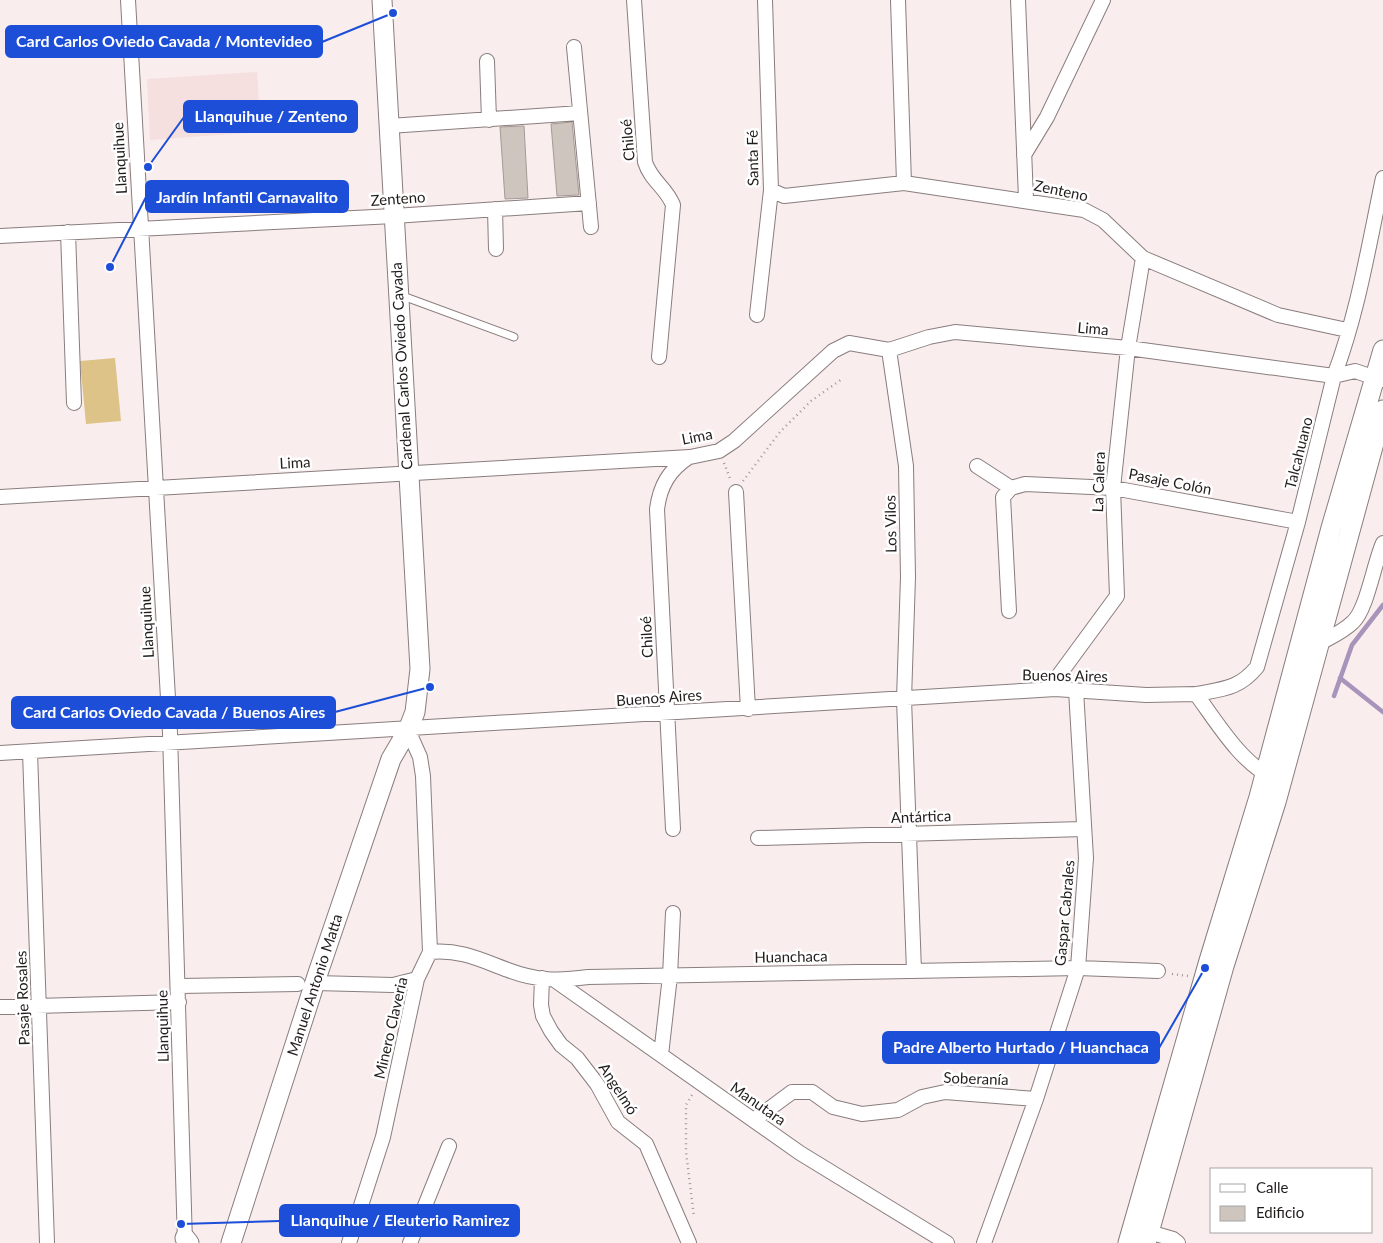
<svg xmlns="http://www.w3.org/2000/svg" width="1383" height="1243" viewBox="0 0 1383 1243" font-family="Lato,sans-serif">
	<rect width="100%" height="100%" fill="#faeded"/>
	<path fill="#f5dfdf" d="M257,72l4,60 -111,8 -3,-61z"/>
	<path fill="#ddc387" d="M115,358l6,63 -35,3 -6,-63z"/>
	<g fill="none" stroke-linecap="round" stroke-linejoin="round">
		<path stroke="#a893bb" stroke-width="4.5" d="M1340,678l43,34
			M1334,696l18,-51 31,-40"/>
	</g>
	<path fill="#cfc5bf" stroke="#a59b96" d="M572,122l7,73 -22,1 -6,-72z
		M524,126l4,72 -23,1 -5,-72z"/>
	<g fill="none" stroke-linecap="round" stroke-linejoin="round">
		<defs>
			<path id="lane" d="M400,295l114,42"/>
			<path id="street" d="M128,0l42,733 15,510
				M634,0l11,162c6,19 21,25 28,43l-14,152
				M898,0l6,183
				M1018,0l8,199
				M574,47l17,180
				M487,61l2,59
				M389,126l191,-13
				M1024,155l23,-38 56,-117
				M771,190l13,6 120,-13 180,27 19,10 40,38 135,57 69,15
				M495,209l1,40
				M68,232l6,171
				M0,236l394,-20 195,-13
				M757,315l14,-125 -6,-190
				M889,350l17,116 2,111 -4,122 10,272
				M977,466l34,22
				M736,492l12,217
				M0,497l690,-40 29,-6 15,-10 99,-90 16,-8 40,7 40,-13 26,-5 173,16 206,28 21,-5 27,9
				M1009,611l-6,-114 8,-9 14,-4 88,4 185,34
				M1320,643c11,-6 24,-12 33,-21 14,-13 21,-59 30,-79
				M1055,689l4,-14 58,-79 -4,-108 15,-140 15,-90
				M1196,694c27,-5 43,-5 61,-27l41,-145 36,-146c24,-63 35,-132 49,-198
				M30,752l17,491
				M0,753l1055,-64 91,6 50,-1c20,27 46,71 78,84
				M673,829l-16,-320c3,-23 12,-39 32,-52
				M758,838l326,-9
				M430,952c30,-3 51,8 78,18 29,11 50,11 80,7l490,-9 80,3
				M542,978l-1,27 2,11 8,15 10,14 16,13 20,26 21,38 28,22 43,99
				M556,981l244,172 147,90
				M315,983l78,2 24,-6
				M179,986l119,-2
				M0,1007l179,-5
				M661,1055l9,-79 3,-63
				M754,1120l38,-28h20l21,15 29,7 36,-4 24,-13 23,-5 91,7
				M1149,1232l24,7 5,4
				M349,1243l34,-106 34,-158 13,-27 -7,-176 -3,-19 -12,-27
				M410,1243l39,-97
				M984,1243l52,-144 42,-131 8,-110 -10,-168"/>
			<path id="secondary" d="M185,1238l4,5
				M231,1243l87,-270 73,-214 17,-29 7,-18 5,-43 -38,-669
				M1128,1243l80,-279 51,-167 72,-269 52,-178
				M1146,1243l78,-277 52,-164 107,-392"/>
		</defs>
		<use href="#lane" stroke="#897d7d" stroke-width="9"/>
		<use href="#street" stroke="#897d7d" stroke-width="16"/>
		<use href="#secondary" stroke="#897d7d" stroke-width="21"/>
		<path stroke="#a19797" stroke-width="2.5" stroke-dasharray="1 4" stroke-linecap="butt" d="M724,463l7,18
			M743,481l37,-49 31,-31 31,-22
			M1172,974l16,2
			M692,1095l-6,10v47l8,65"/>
		<use href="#lane" stroke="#fff" stroke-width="7"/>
		<use href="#street" stroke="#fff" stroke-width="14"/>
		<use href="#secondary" stroke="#fff" stroke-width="19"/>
	</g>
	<g text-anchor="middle" stroke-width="5" stroke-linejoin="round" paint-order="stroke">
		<g font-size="15" fill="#221d1d" stroke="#fff">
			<text transform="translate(628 140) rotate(-95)" y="5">Chiloé</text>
			<text transform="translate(120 158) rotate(-93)" y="5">Llanquihue</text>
			<text transform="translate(753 158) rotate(-91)" y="5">Santa Fé</text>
			<text transform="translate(1061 191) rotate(12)" y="5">Zenteno</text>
			<text transform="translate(398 199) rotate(-4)" y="5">Zenteno</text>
			<text transform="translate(1093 329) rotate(5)" y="5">Lima</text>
			<text transform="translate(402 366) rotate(-93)" y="5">Cardenal Carlos Oviedo Cavada</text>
			<text transform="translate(697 437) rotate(-11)" y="5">Lima</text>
			<text transform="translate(1299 453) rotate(-76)" y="5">Talcahuano</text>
			<text transform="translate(295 463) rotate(-3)" y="5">Lima</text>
			<text transform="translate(1099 482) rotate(-88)" y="5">La Calera</text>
			<text transform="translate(1170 482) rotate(11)" y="5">Pasaje Colón</text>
			<text transform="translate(891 524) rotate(-91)" y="5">Los Vilos</text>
			<text transform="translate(147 622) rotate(-93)" y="5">Llanquihue</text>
			<text transform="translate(647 637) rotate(-93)" y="5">Chiloé</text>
			<text transform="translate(1065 676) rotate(1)" y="5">Buenos Aires</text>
			<text transform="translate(659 698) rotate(-4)" y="5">Buenos Aires</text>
			<text transform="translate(921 817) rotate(-2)" y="5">Antártica</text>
			<text transform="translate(1065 913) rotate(-85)" y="5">Gaspar Cabrales</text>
			<text transform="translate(791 957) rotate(-1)" y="5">Huanchaca</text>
			<text transform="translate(315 985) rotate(-72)" y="5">Manuel Antonio Matta</text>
			<text transform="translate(23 998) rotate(-92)" y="5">Pasaje Rosales</text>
			<text transform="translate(163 1026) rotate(-91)" y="5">Llanquihue</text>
			<text transform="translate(391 1028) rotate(-77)" y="5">Minero Claveria</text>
			<text transform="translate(976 1079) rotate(2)" y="5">Soberanía</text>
			<text transform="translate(618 1089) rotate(57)" y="5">Angelmó</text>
			<text transform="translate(758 1104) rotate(35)" y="5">Manutara</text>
		</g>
	</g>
	<path fill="none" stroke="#1d4ed8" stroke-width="2" d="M393 13L322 42M148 167L184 117M110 267L146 197M430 687L335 712M1205 968L1159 1048M181 1224L280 1221"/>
	<g fill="#1d4ed8" stroke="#fff" stroke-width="2">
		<circle cx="393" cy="13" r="5"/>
		<circle cx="148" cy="167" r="5"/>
		<circle cx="110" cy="267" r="5"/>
		<circle cx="430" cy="687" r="5"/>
		<circle cx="1205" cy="968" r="5"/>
		<circle cx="181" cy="1224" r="5"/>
	</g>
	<g fill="#1d4ed8" stroke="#1d4ed8" stroke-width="2">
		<rect x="6" y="26" width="316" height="31" rx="5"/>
		<rect x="184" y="101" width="173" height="31" rx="5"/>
		<rect x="146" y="181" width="202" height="31" rx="5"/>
		<rect x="12" y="697" width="323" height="31" rx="5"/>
		<rect x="883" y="1032" width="276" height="31" rx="5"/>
		<rect x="280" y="1205" width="239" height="31" rx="5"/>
	</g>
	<g font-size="16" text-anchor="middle" font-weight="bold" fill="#fff">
		<text x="164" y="47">Card Carlos Oviedo Cavada / Montevideo</text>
		<text x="271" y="122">Llanquihue / Zenteno</text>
		<text x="247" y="203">Jardín Infantil Carnavalito</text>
		<text x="174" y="718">Card Carlos Oviedo Cavada / Buenos Aires</text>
		<text x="1021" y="1053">Padre Alberto Hurtado / Huanchaca</text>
		<text x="400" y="1226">Llanquihue / Eleuterio Ramirez</text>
	</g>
	<rect x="1210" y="1168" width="162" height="65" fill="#ffffff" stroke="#a7a5a5"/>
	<rect x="1220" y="1184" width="25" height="8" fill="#ffffff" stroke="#a7a5a5"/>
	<text x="1256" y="1193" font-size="15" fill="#221d1d">Calle</text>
	<rect x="1220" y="1206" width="25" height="15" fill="#cfc5bf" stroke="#a7a5a5"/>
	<text x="1256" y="1218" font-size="15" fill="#221d1d">Edificio</text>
</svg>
